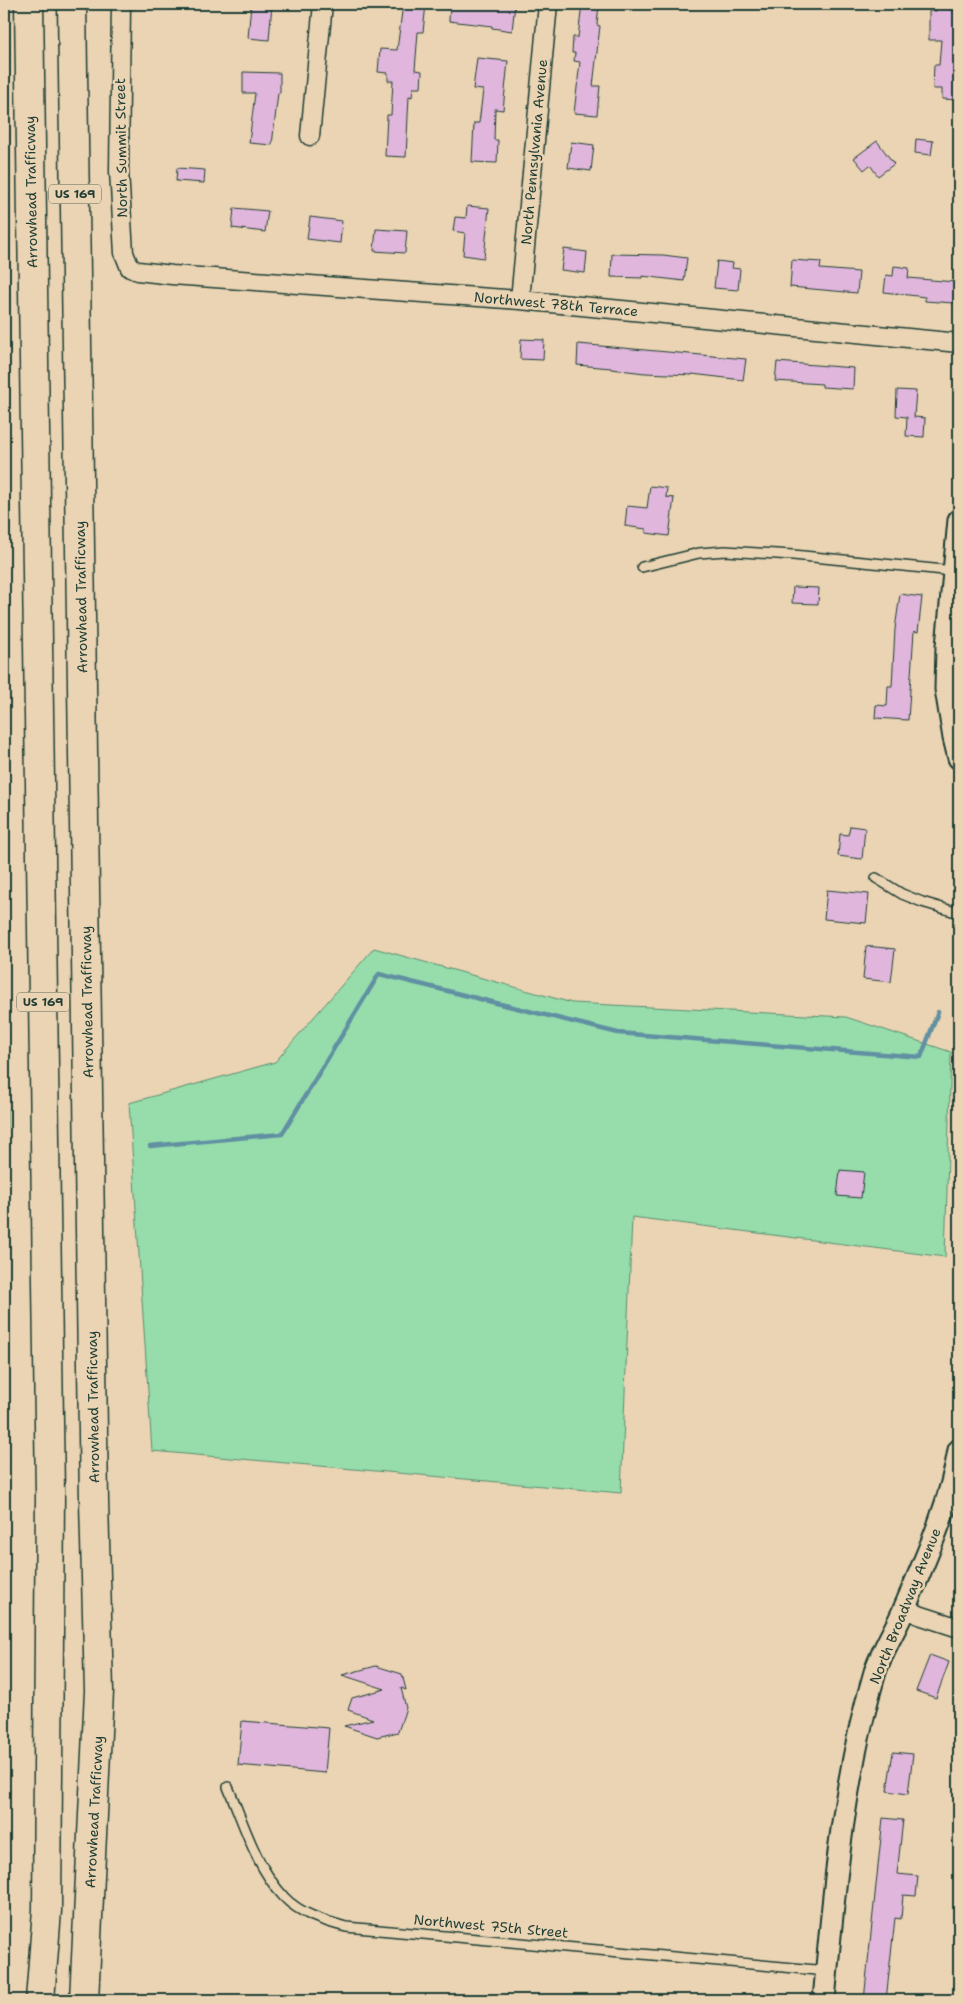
<svg xmlns="http://www.w3.org/2000/svg" width="963" height="2004" viewBox="0 0 963 2004" font-family="'Shantell Sans',sans-serif">
	<rect width="100%" height="100%" fill="#ead4b3"/>
	<filter id="ink" filterUnits="userSpaceOnUse"><feTurbulence type="fractalNoise" baseFrequency=".02" numOctaves="2"/><feDisplacementMap in="SourceGraphic" scale="10" xChannelSelector="R" yChannelSelector="G"/><feConvolveMatrix kernelMatrix="1 2 1 2 8 2 1 2 1" color-interpolation-filters="sRGB"/></filter>
	<g filter="url(#ink)">
		<path fill="#96ddab" stroke="#5a8d70" d="M4,856l3,50v579l-3,-1z
			M374,948l198,55 274,14 105,35 -6,205 -313,-40 -11,276 -469,-42 -23,-348 146,-41z"/>
		<g fill="none" stroke-linecap="round" stroke-linejoin="round">
			<path stroke="#6090a2" stroke-width="4.5" d="M150,1146l132,-12 97,-160 239,59 303,24 17,-45"/>
		</g>
		<path fill="#e0b6dc" stroke="#1f3d34" d="M251,4h21l-3,36 -21,-2z
			M403,4h23l-3,28h-5l-3,38 7,1 -1,17h-8l-1,9 -3,-1 -3,61 -21,-1 2,-41h4l2,-34h-5v-8l-10,-1 2,-23 17,1z
			M450,4h65l-3,27 -20,-3v-2l-43,-5z
			M582,4h17l-2,21 3,1 -7,60h7l-3,29 -23,-2 6,-51 -6,-1 1,-8h-3l1,-16h5z
			M936,4h15l-1,6 9,1v15h-4l-1,27h5v47l-17,-1v-10h-9l1,-24h5l2,-25h-12v-29h7z
			M477,58l31,3 -5,49 -8,-1 -1,31h4l-1,23 -25,-1 2,-39h5l4,-33 -10,-1z
			M243,72l37,1v20h-2l-6,52 -23,-2 6,-50h-12z
			M916,139l17,2 -2,14 -16,-2z
			M877,141l17,23 -16,12 -8,-11 -6,5 -10,-12z
			M571,142l23,3 -3,26 -23,-3z
			M177,168l28,2 -1,13 -28,-2z
			M467,206l22,2 -5,50 -21,-3 2,-22 -12,-2 2,-14 11,1z
			M234,208l34,3 -3,21 -33,-4z
			M310,217l32,4 -2,22 -33,-4z
			M376,229l31,2 -2,22 -31,-2z
			M564,249l23,3 -2,21 -24,-3z
			M612,254l51,1 24,3 -3,23 -42,-5v2l-31,-1z
			M792,260l29,2 -1,7 39,3 -2,21 -67,-6z
			M717,261l16,2 -1,5 8,1 -2,21 -24,-2z
			M894,266l15,2 -1,10 47,4 -1,21 -29,-2v-4l-41,-5 2,-17 7,1z
			M521,339l23,1 -1,20 -23,-1z
			M578,344l168,15 -3,21 -51,-6v1l-47,-2 -34,-4v-1l-34,-3z
			M777,362l77,6 -1,21 -31,-2v-3l-47,-3z
			M897,390l19,1 -2,26 11,1 -1,19 -18,-1 1,-19 -11,-1z
			M650,486l17,2 -1,9 8,1 -5,38 -23,-3v-4l-21,-3 2,-20 20,2z
			M793,587l26,1 -1,16 -26,-1z
			M900,594l22,3 -4,35 -4,-1 -6,89 -33,-2 1,-13 11,1 1,-20h4l3,-57z
			M850,826l15,2 -3,31 -24,-3 2,-22 8,1z
			M827,890l42,4 -3,29 -42,-4z
			M866,946l29,3 -4,33 -28,-3z
			M840,1170l24,2 -3,26 -24,-2z
			M930,1655l19,7 -13,36 -20,-7z
			M376,1666l26,8 4,16 -5,-2 5,20 -8,24 -21,5 -33,-11 29,-7 -25,-9 4,-12 33,-9 -43,-14z
			M242,1721l87,7 -4,45 -87,-8z
			M893,1752l20,2 -5,40 -21,-3z
			M883,1818l20,2 -6,54 21,2 -2,20 -13,-1 -2,24 -6,-1 -9,82h-22z"/>
		<g fill="none" stroke-linecap="round" stroke-linejoin="round">
			<defs>
				<path id="service" d="M642,567l57,-14 26,-2 68,4 161,16
					M876,878l26,16 20,8 37,11
					M228,1787c16,37 28,80 56,110 16,17 40,24 62,30l481,44"/>
				<path id="minor" d="M121,4l-2,167 5,82 6,15 8,3 34,4 348,25 439,43
					M310,136l13,-132
					M520,300l28,-296
					M905,1608l14,7 40,13"/>
				<path id="tertiary" d="M959,520l-12,126 -1,43 8,49 5,20
					M824,2000c10,-110 19,-221 51,-328 7,-22 21,-43 30,-65 21,-49 46,-105 54,-157"/>
				<path id="motorway" d="M29,4l21,1490 -3,416 -7,90
					M72,4l22,1497 5,190 -15,309"/>
			</defs>
			<use href="#service" stroke="#1f3d34" stroke-width="12"/>
			<use href="#minor" stroke="#1f3d34" stroke-width="21"/>
			<use href="#tertiary" stroke="#1f3d34" stroke-width="25"/>
			<use href="#motorway" stroke="#1f3d34" stroke-width="31"/>
			<use href="#service" stroke="#ead4b3" stroke-width="9"/>
			<use href="#minor" stroke="#ead4b3" stroke-width="18"/>
			<use href="#tertiary" stroke="#ead4b3" stroke-width="21"/>
			<use href="#motorway" stroke="#ead4b3" stroke-width="28"/>
		</g>
	</g>
	<g text-anchor="middle" stroke-width="5" stroke-linejoin="round" paint-order="stroke">
		<g fill="#ead4b3" stroke="#5c6a5a" stroke-width="1">
			<rect x="49" y="184.5" width="52" height="19" rx="4"/>
			<rect x="17" y="992.5" width="52" height="19" rx="4"/>
		</g>
		<g font-size="12" font-weight="bold" fill="#1f3d34">
			<text x="75" y="198">US 169</text>
			<text x="43" y="1006">US 169</text>
		</g>
		<g font-size="14" fill="#1f3d34" stroke="#ead4b3">
			<text transform="translate(121 148) rotate(-91)" y="5">North Summit Street</text>
			<text transform="translate(534 152) rotate(-85)" y="5">North Pennsylvania Avenue</text>
			<text transform="translate(31 192) rotate(-91)" y="5">Arrowhead Trafficway</text>
			<text transform="translate(556 304) rotate(5)" y="5">Northwest 78th Terrace</text>
			<text transform="translate(81 597) rotate(-91)" y="5">Arrowhead Trafficway</text>
			<text transform="translate(87 1002) rotate(-91)" y="5">Arrowhead Trafficway</text>
			<text transform="translate(93 1407) rotate(-91)" y="5">Arrowhead Trafficway</text>
			<text transform="translate(905 1606) rotate(-68)" y="5">North Broadway Avenue</text>
			<text transform="translate(94 1812) rotate(-87)" y="5">Arrowhead Trafficway</text>
			<text transform="translate(491 1926) rotate(5)" y="5">Northwest 75th Street</text>
		</g>
	</g>
	<rect width="963" height="2004" fill="none" stroke="#ead4b3" stroke-width="20"/>
	<rect x="10" y="10" width="943" height="1984" fill="none" stroke="#1f3d34" stroke-width="2" filter="url(#ink)"/>
</svg>
